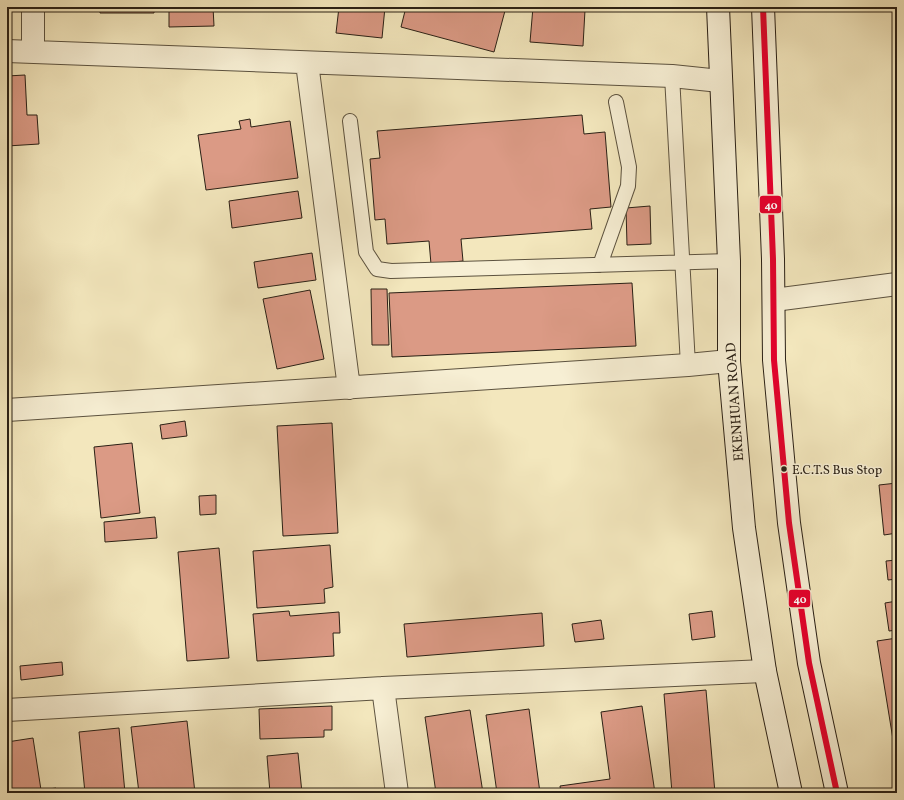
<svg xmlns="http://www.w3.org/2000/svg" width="904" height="800" viewBox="0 0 904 800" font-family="Vollkorn,serif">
	<rect width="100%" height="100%" fill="#f3e7bd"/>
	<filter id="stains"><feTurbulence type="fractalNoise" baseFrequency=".005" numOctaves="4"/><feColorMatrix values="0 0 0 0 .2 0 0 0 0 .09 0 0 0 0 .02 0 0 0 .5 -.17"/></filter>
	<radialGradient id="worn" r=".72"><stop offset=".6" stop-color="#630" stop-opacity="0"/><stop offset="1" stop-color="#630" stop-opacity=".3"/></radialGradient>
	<path fill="#db9a85" stroke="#2a2015" d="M100,7h54v6h-54z
		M169,7h44l1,19 -45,1z
		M339,7h46l-3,31 -46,-5z
		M406,7h100l-12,45 -93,-25z
		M533,7l52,3 -2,36 -53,-4z
		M25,75l2,40h10l2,29 -32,2v-70z
		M582,115l2,19 21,-2 6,75 -21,2 2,20 -131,10 2,22 -32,3 -2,-23 -42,3 -2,-25 -10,1 -5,-61 10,-1 -3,-27z
		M250,119l1,8 39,-6 8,57 -92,12 -8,-55 43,-6 -2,-8z
		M298,191l4,27 -70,10 -3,-27z
		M650,206l1,38 -24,1 -1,-37z
		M312,253l4,27 -58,8 -4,-26z
		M632,283l4,63 -244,11 -3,-64z
		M371,289h16l2,56h-17z
		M310,290l14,69 -47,10 -14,-70z
		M185,421l2,15 -25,3 -2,-14z
		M332,423l6,110 -55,3 -6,-110z
		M132,443l8,70 -39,5 -7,-71z
		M897,483v50l-13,2 -5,-50z
		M216,495v19l-16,1 -1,-19z
		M155,517l2,21 -52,4 -1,-20z
		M330,545l3,42 -9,2 1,14 -68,5 -4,-57z
		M219,548l10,110 -42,3 -9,-109z
		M897,560v19l-9,1 -2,-19z
		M897,601v29l-8,1 -4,-28z
		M289,611l1,5 49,-4 1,21h-7l1,23 -77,5 -4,-47z
		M712,611l3,26 -23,3 -3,-26z
		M542,613l2,33 -137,11 -3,-33z
		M601,620l3,19 -29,3 -3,-18z
		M897,638v120h-1l-19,-117z
		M62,662l1,13 -42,5 -1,-14z
		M706,690l9,103h-43l-8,-99z
		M332,706v24h-8v7l-64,2 -1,-30z
		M642,706l13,87h-94l-1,-7 50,-7 -9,-67z
		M529,709l11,84h-43l-11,-78z
		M470,710l13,83h-47l-11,-76z
		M187,721l8,72h-56l-8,-66z
		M119,728l6,65h-40l-6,-61z
		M33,738l8,52 15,-2v5h-47l-2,-14v-37z
		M298,753l4,40h-32l-3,-37z"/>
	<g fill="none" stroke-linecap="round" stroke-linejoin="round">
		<defs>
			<path id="service" d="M672,76l16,289
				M350,121l16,131 11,17 14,2 338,-10
				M600,265l28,-79 1,-19 -13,-65"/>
			<path id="minor" d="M7,51l665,25 48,5
				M33,52v-45
				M307,63l42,325
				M774,300l123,-16
				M7,410l681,-45 41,-4
				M383,688l14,105
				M7,710l376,-22 382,-17"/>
			<path id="secondary" d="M718,7l11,254v100l15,167 21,143 26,122
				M763,7l10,252 1,101 15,163 20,140 28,130"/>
		</defs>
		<use href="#service" stroke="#5c523f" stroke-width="16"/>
		<use href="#minor" stroke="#5c523f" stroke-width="24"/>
		<use href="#secondary" stroke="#2a2015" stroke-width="24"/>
		<use href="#service" stroke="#f7efd4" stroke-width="14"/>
		<use href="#minor" stroke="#f7efd4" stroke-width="22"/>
		<use href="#secondary" stroke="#f7efd4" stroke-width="22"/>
		<defs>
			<path id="bus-1" d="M763,7l10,252 1,101 15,163 20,140 28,130"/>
		</defs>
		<use href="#bus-1" stroke="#f7efd4" stroke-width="9"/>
		<use href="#bus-1" stroke="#e4002b" stroke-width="6"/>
	</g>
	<circle fill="#2a2015" stroke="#f7efd4" stroke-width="1.5" cx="784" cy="469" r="3.5"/>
	<g text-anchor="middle" stroke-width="3" stroke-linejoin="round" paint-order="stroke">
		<g font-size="13" fill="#2a2015" stroke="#f7efd4" text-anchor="start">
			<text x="792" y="474">E.C.T.S Bus Stop</text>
		</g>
		<g font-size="14" fill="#2a2015" stroke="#f7efd4">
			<text transform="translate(734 402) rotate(-94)" y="5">EKENHUAN ROAD</text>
		</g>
	</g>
	<g stroke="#f7efd4" stroke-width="1.5">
		<rect x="759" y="195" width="23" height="19" rx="4" fill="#e4002b"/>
		<rect x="788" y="589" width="23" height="19" rx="4" fill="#e4002b"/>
	</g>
	<g font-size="11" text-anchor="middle" font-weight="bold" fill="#fff">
		<text x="771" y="209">40</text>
		<text x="800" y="603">40</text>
	</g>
	<rect width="904" height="800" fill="none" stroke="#f3e7bd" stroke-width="24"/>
	<rect x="8" y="8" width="888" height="784" fill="none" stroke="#2a2015" stroke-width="2"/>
	<rect x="12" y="12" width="880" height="776" fill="none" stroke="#2a2015"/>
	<rect width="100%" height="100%" filter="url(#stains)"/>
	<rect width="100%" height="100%" fill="url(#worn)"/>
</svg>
